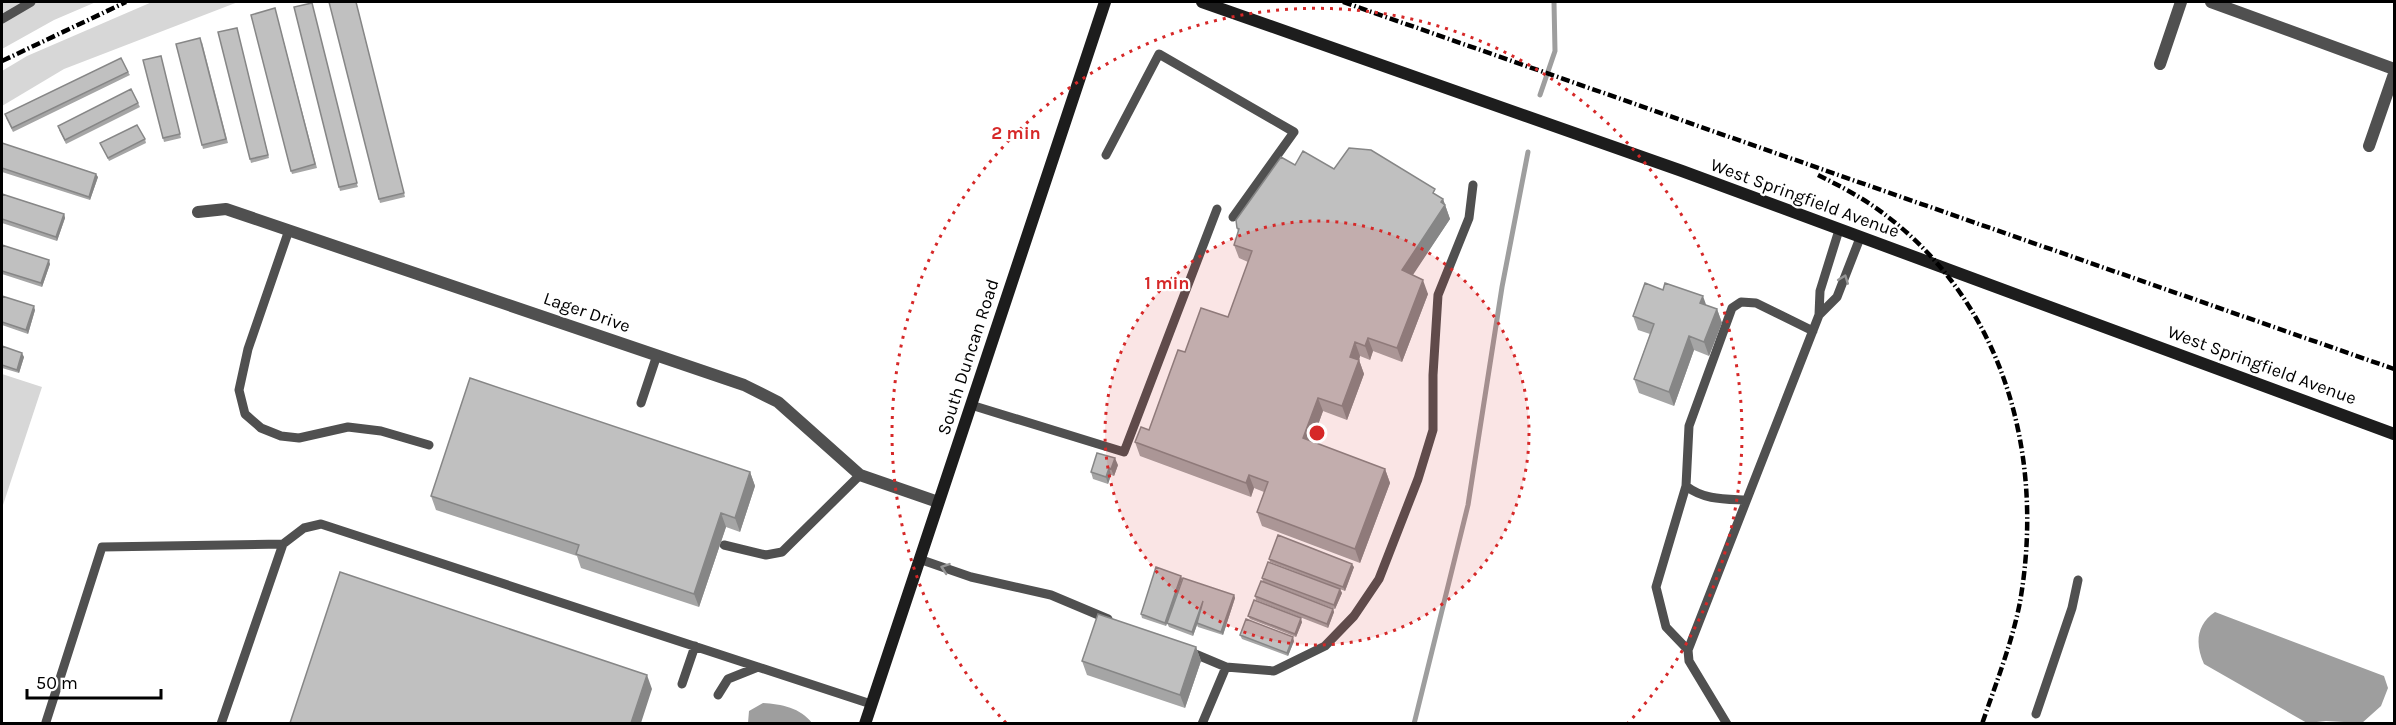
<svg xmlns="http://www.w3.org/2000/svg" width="2396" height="725" viewBox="0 0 2396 725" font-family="Karla,sans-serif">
	<rect width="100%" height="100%" fill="#fff"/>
	<path fill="#d7d7d7" d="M2,2h94l-42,18 -52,29z
		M152,2h86l-174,67 -62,37v-35l25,-15z
		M2,374l40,13 -40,121z"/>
	<path fill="#9e9e9e" d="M2215,612l169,64 4,12 -7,18 -19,17 -36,-2 -19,2 -103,-59c-9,-20 -8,-39 11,-52z
		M763,703c18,1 38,5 49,20h-64l1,-12z"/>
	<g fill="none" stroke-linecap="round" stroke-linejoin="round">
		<path stroke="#9e9e9e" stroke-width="5" d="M1540,95l15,-44 -1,-49
			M1414,724l54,-219 34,-218 26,-135"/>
		<path stroke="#505050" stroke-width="9" d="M2,19l29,-17
			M1106,155l53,-101 135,78 -61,85
			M289,230l-41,119 -9,41 6,24 16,14 20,8 18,2 49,-11 33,4 48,14
			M1819,315l18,-18 23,-59
			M641,403l16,-48
			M971,405l153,47 93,-243
			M1686,486l-30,101 10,40 22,23
			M1746,500c-22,-1 -42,0 -60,-14l3,-60 43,-118 9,-6 15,1 57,28
			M724,545l42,10 16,-3 78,-77
			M919,559l52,18 80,18 57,24
			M1188,651l38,16 48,4 51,-25 29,-30 25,-37 39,-100 15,-49v-55l5,-80 31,-77 4,-33
			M682,684l13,-38
			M718,695l10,-16 30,-12
			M2036,714l36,-106 6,-28
			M46,722l56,-175 181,-3
			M221,724l62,-180 21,-16 17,-4 550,180
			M1202,724l24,-57
			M1727,724l-38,-63 -1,-11 131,-335 1,-24 19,-61"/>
		<path stroke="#505050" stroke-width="12" d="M2211,2l183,67
			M2160,64l21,-62
			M2369,146l25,-72
			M198,212l28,-3 518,176 34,17 82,73 78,27"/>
		<path stroke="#1d1d1d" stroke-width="12" d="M1202,2l480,169 712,263
			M865,724l240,-722"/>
		<path stroke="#000" stroke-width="4.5" stroke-dasharray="9 3 1.5 3" stroke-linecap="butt" d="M1343,2l1051,367
			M2,61l124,-59
			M1818,175c24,12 49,25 70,42 118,91 157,242 132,385 -8,41 -24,81 -38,122"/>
	</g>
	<path fill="#a5a5a5" d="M356,2l49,195 -25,6 -1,-4z
		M294,7l64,180 -18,4z
		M275,8l42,160 -25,6 -1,-3z
		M237,28l32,130 -18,5 -1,-4z
		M202,42l26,101 -25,6 -1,-4z
		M161,56l20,82 -17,4 -1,-4z
		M128,72l2,3 -117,57 -7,-14z
		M138,103l2,4 -74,37 -7,-14z
		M145,139l1,4 -37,18 -7,-15z
		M2,143l96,34 -8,23 -88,-28z
		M1295,165l39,4 104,27 5,3 7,20 -38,56 16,19 -26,68 -29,-11 -3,9 -10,-4 -1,4 5,14 -17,46 -24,-9 -11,31 73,27 5,14 -30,80 -98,-37 -5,-14 7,-20 -10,-4 -3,9 -111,-41 -5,-14 14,-12 36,-78 43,-35 20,-55 -9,-4 -5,-13 4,-13 -1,-4z
		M2,194l62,20 1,4 -8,23 -55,-18z
		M2,245l48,19 -8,23 -40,-13z
		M2,296l33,14 -7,24 -26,-9z
		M1706,305l11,4 5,14 -13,33 -15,-6 -20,56 -35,-13 -5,-14 16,-45 -12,-4 -5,-14z
		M2,346l22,11 -5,16 -17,-5z
		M1118,465l-4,11 -3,-1 -3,9 -15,-5 -2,-7z
		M750,472l5,14 -15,46 -14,-5 -27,80 -118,-39 -4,-12 -141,-46 -5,-14z
		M1269,559l85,8 -9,24 -75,-29z
		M1181,576l1,3 -16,47 -24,-8 -1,-4z
		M1262,578l78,11 2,4 -7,16 -72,-27z
		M1234,595l1,3 -12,37 -25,-8 -1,-2 -4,11 -24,-9 -2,-4z
		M1255,596l78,13 1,3 -6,16 -72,-28z
		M1248,616l54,6 -6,15 -46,-18z
		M1240,635l54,6 -6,15 -46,-17z
		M1196,647l5,14 -16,47 -98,-33 -5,-14z"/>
	<path fill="#868686" d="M96,174l2,3 -8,23 -1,-3z
		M1443,199l7,20 -43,65 -5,-14z
		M64,214l1,4 -8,23 -1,-4z
		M49,260l1,4 -8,23 -1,-4z
		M1423,280l5,14 -26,68 -5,-14z
		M1703,296l5,14 -8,-7z
		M34,306l1,4 -7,24 -2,-4z
		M1717,309l5,14 -13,33 -5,-14z
		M1689,336l5,14 -20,56 -5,-14z
		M1368,338l5,13 -3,9 -5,-14z
		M1355,342l5,14 -1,4 5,14 -17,46 -5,-14 8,-49z
		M22,353l2,4 -5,16 -2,-3z
		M1318,398l5,13 -15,41 -5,-14z
		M1115,458l3,7 -4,11 -3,-7z
		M1109,468l2,7 -3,9 -2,-7z
		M1385,469l5,14 -30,80 -5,-14z
		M750,472l5,14 -15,46 -5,-14z
		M1249,475l5,13 -3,9 -5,-14z
		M721,513l5,14 -27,80 -5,-13z
		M1352,564l2,3 -9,24 -2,-4z
		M1181,576l1,3 -16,47 -1,-3z
		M1340,589l2,4 -7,16 -1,-4z
		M1234,595l1,3 -12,37 -2,-3z
		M1203,601l1,4 -11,31 -1,-4z
		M1333,609l1,3 -6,16 -1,-4z
		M1301,618l1,4 -6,15 -1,-3z
		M1293,637l1,4 -6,15 -1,-3z
		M1196,647l5,14 -16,47 -5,-13z
		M647,675l5,14 -11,34h-10z"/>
	<path fill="#c0c0c0" stroke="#868686" stroke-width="1.5" d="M329,2h27l48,191 -25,6z
		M312,3l45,180 -18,4 -45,-180z
		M275,8l40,156 -24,7 -40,-156z
		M237,28l31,127 -18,4 -32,-127z
		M200,38l26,101 -24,6 -26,-101z
		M161,56l19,78 -17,4 -20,-78z
		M121,58l7,14 -116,56 -7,-14z
		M131,89l7,14 -73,37 -7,-14z
		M137,125l8,14 -37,19 -8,-15z
		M2,143l94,31 -7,23 -87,-29z
		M1349,148l22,2 64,39 -2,4 10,6 -2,3 4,3 -43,65 21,10 -26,68 -29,-10 -3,8 -10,-4 -5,15 9,3 -17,46 -24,-8 -15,40 82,31 -30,80 -98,-37 11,-30 -19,-7 -3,8 -111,-41 6,-15 8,3 29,-80 7,2 16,-44 27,9 24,-66 -18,-6 5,-16 -2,-1 -1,-8 45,-63 14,8 8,-14 31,18z
		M2,194l62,20 -8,23 -54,-18z
		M2,245l47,15 -8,23 -39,-12z
		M1645,283l18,7 2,-7 38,13 -3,7 17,6 -13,33 -15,-6 -20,56 -35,-13 20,-55 -21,-8z
		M2,296l32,10 -8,24 -24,-8z
		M2,346l20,7 -5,17 -15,-5z
		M470,378l280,94 -15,46 -14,-5 -27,81 -118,-40 3,-9 -148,-49z
		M1097,453l18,5 -4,11 -2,-1 -3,9 -15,-5z
		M1278,535l74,29 -9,23 -74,-28z
		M1268,562l72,27 -6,16 -72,-27z
		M1156,567l25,9 -16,47 -24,-9z
		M340,572l307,103 -16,48h-341z
		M1183,578l51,17 -13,37 -24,-9 6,-22 -11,31 -25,-9z
		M1261,581l72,28 -6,15 -72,-28z
		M1254,600l47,18 -6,16 -47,-18z
		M1098,614l98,33 -16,48 -98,-34z
		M1246,619l47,18 -6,16 -47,-18z"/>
	<defs><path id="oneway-chevron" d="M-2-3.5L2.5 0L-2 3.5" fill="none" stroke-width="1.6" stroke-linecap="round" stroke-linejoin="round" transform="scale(1.5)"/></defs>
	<g stroke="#969696">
		<use href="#oneway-chevron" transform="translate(1844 279) rotate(-69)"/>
		<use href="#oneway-chevron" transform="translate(945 568) rotate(-161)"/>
	</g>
	<circle cx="1317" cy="433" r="212" fill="#d62828" fill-opacity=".12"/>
	<g fill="none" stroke="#d62828" stroke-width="3" stroke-dasharray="3 6">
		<circle cx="1317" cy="433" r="212"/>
		<path d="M1006 723A425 425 0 1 1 1628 723"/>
	</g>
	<g text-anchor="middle" stroke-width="4.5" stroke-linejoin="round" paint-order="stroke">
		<g font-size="18" fill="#000" stroke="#fff">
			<text transform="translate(1805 198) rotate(20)" y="6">West Springfield Avenue</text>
			<text transform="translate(587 312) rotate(19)" y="6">Lager Drive</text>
			<text transform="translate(968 357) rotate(-72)" y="6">South Duncan Road</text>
			<text transform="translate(2262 365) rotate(20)" y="6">West Springfield Avenue</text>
		</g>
	</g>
	<circle cx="1317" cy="433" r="9" fill="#d62828" stroke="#fff" stroke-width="3"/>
	<g font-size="18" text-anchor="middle" font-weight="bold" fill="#d62828" stroke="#fff" stroke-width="4.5" stroke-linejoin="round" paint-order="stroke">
		<text x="1016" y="139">2 min</text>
		<text x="1167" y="289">1 min</text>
	</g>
	<rect width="2396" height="725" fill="none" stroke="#000000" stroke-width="6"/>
	<path d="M27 689v9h134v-9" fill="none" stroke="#000000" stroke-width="3"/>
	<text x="36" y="689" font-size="18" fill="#000000" stroke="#ffffff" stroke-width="4.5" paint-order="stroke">50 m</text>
</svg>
